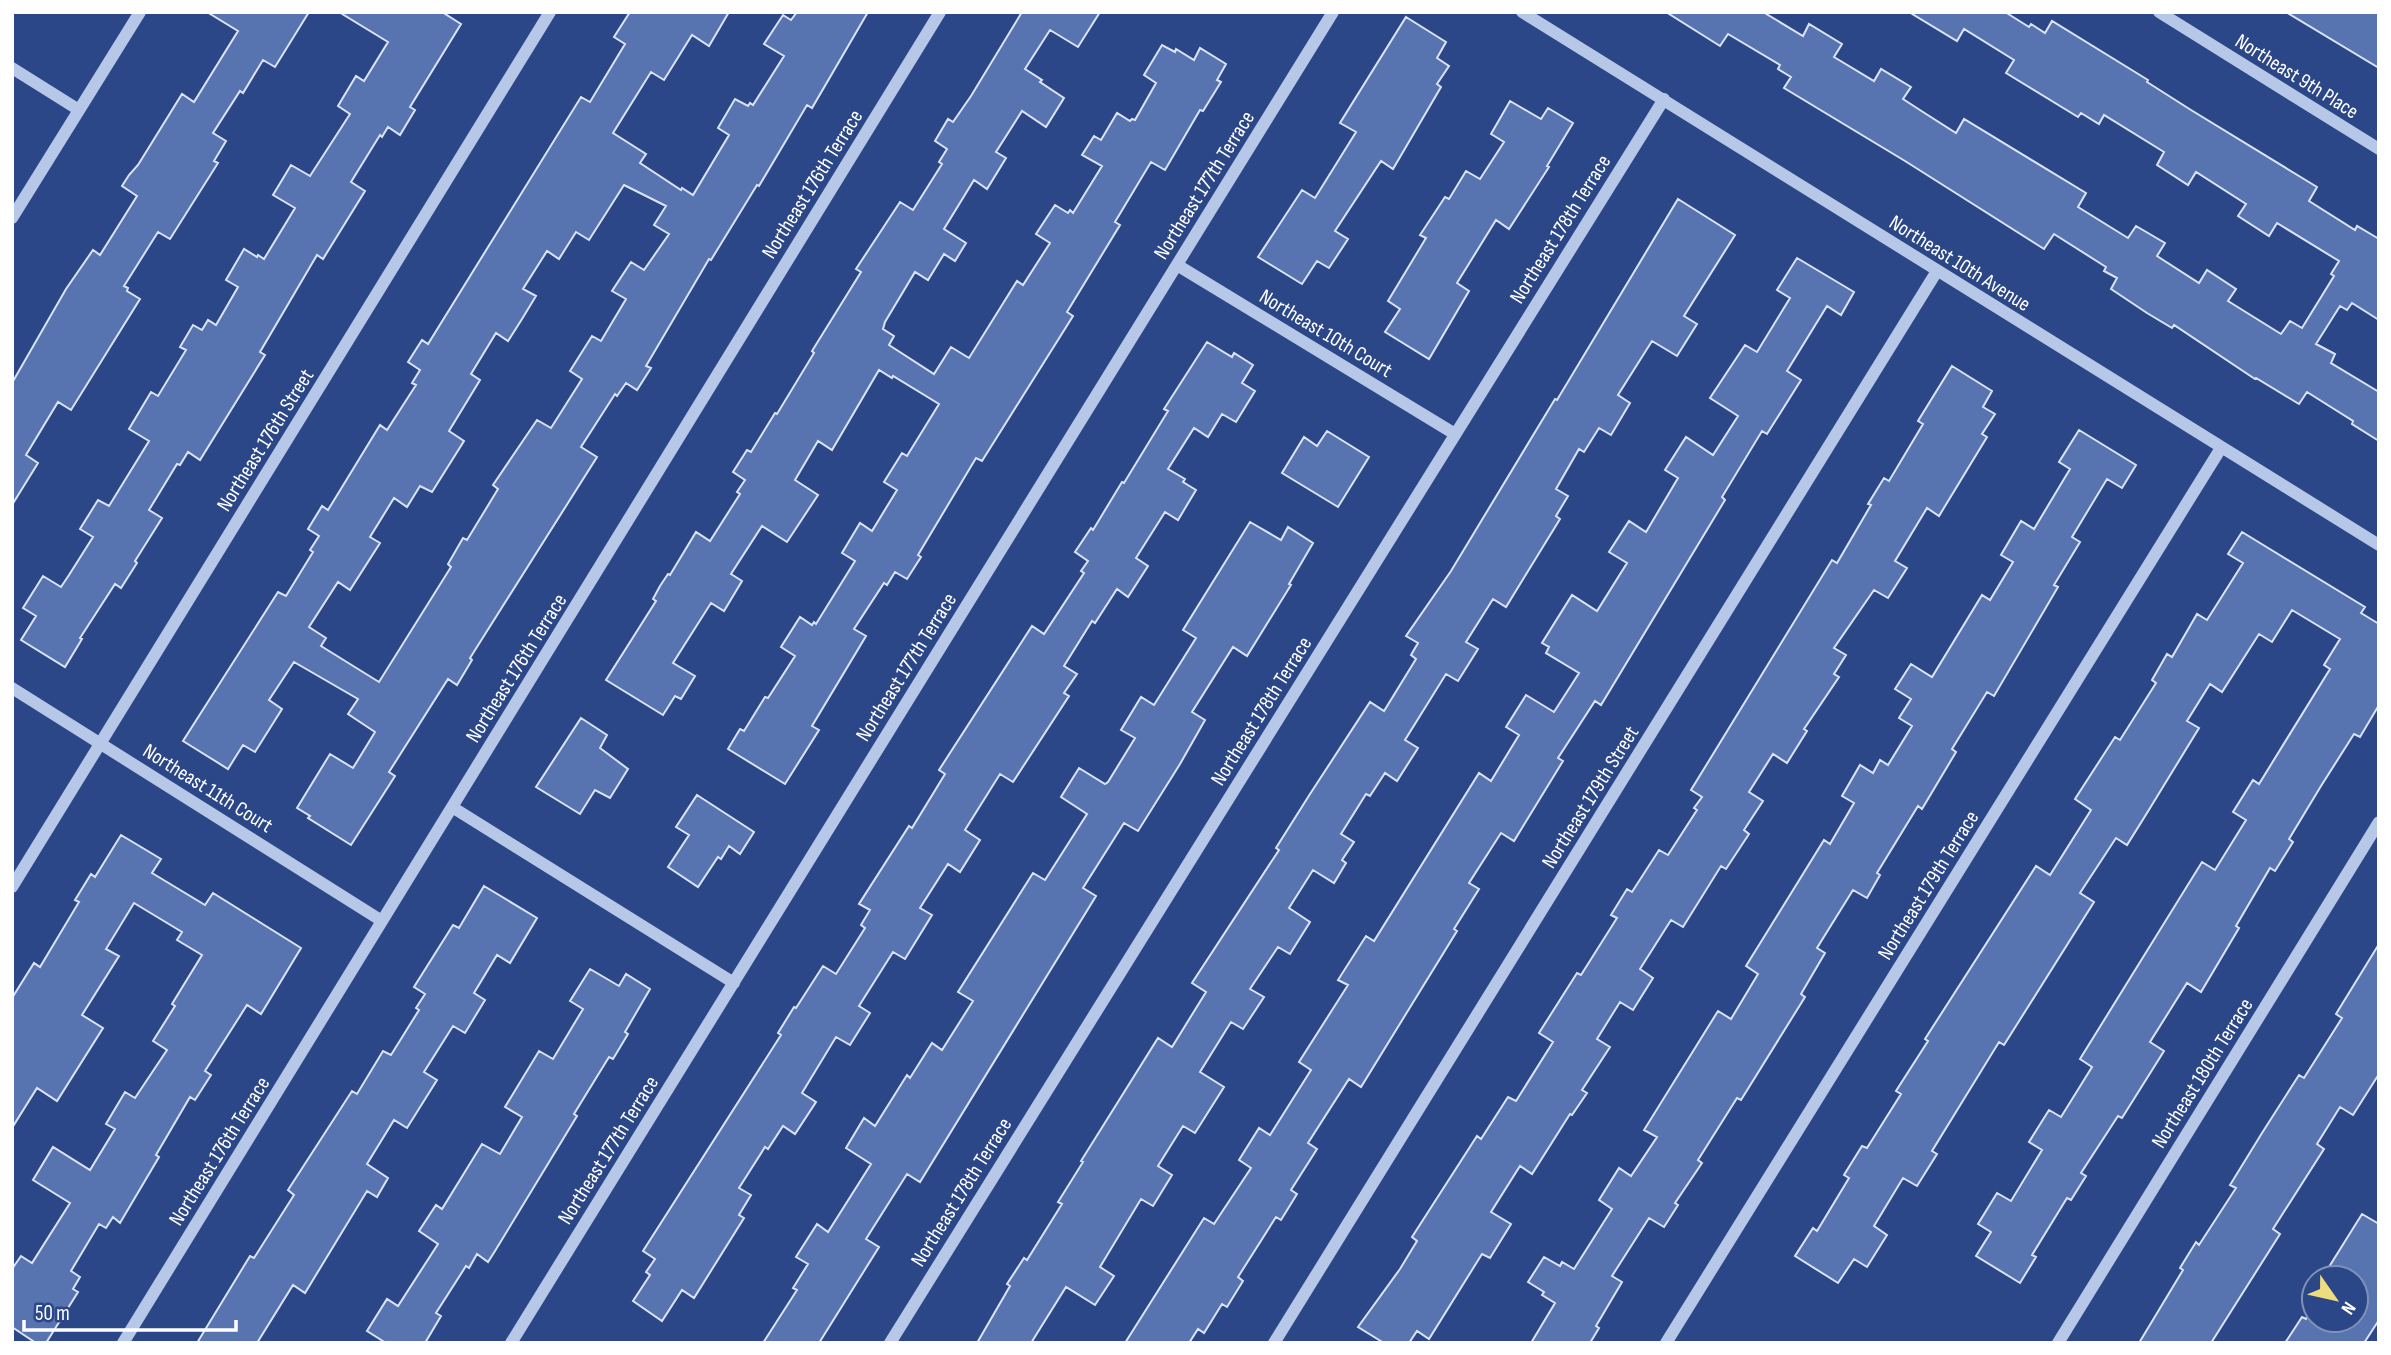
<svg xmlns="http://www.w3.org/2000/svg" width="2391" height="1355" viewBox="0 0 2391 1355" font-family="'Sofia Sans Condensed',sans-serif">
	<rect width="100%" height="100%" fill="#2b4787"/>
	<path fill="#5773b0" stroke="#dbe3f6" stroke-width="2" fill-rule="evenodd" d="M207,12h102l-34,55 -12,-7 -20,33 -3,-2 -27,42 13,8 -12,20 4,2 -48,76 -12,-7 -34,54 4,2 -1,3 13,8 -69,111 -13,-8 -32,53 12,8 -26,42v-122l54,-94 27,-39 7,5 37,-59 -15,-10 7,-11 9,-10 44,-71 12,8 44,-71z
		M339,12h103l19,12 -51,83 5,3 -15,25 -12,-8 -6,10 -2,-2 -29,47 14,9 -42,68 -6,-4 -57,97 5,3 -65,105 -12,-8 -8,13 -3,-1 -28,46 13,8 -27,43 2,2 -16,25 -6,-4 -35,54 2,1 -17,28 -44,-27 15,-24 -13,-8 20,-32 18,11 8,-12 24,-38 -13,-8 18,-29 11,6 40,-65 -20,-12 22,-37 7,4 28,-46 -6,-3 13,-22 9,5 6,-10 8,5 22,-38 -12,-7 18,-31 13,8 1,-2 6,4 31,-51 -22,-13 18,-30 19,11 40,-62 -12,-8 18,-30 8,5 24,-39z
		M630,12h99l-20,34 -17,-11 -28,45 -13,-8 -38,61 33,21 -6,9 41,27 1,-2 11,7 36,-60 -11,-7 17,-29 13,7 2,-3 3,2 31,-49 -20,-12 19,-29 8,5 6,-8h71l-56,96 -5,-3 -48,81 -2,-1 -46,75 -2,-1 -63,107 5,2 -14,22 -11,-7 -9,13 -2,-2 -34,53 16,10 -127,201 2,2 -15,25 -9,-6 -59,93 6,4 -44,69 -43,-27 2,-2 -13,-8 33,-54 23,14 22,-36 -27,-18 10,-15 -64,-37 -25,38 13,9 -27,43 -12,-7 -15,24 -45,-28 95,-149 8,4 27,-44 -3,-2 9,-14 -11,-7 14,-23 6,4 52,-85 7,5 29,-45 -4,-2 8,-13 -12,-8 14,-22 6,4 153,-247 9,5 35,-58 -11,-7zM624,185l42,21 -12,19 15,9 -25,36 -13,-8 -19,29 14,8 -25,42 -9,-5 -22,35 12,8 -31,49 -14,-8 -44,65 5,4 -31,51 -4,-2 -15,26 3,3 -72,115 -58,-36 5,-8 -17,-11 29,-45 12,8 30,-47 -10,-6 24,-39 13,9 13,-21 12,6 32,-51 -15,-10 31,-51 -9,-6 25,-41 12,8 14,-22 14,-23 -13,-7 24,-38 12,8 17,-27 13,8z
		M1022,12h78l-22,35 -28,-17 -25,39 17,11 -2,2 24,16 -18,29 -24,-16 -26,41 10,6 -19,31 -13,-9 -30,49 22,14 -11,18 -11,-7 -16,26 -13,-8 -30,50 -2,7 11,7 -5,9 45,29 17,-27 18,11 48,-77 6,4 27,-42 -14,-9 19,-29 13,8 2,-3 3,3 29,-47 -20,-11 12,-19 7,4 16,-27 13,8 2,-2 3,1 21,-37 -12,-8 18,-30 13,7 1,-3 18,11 6,-12 26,16 -9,16 4,2 -18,29 -3,-1 -35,60 -14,-8 -36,60 5,3 -53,87 6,4 -91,145 -6,-3 -58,97 3,2 -14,22 -12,-7 -8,13 -3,-2 -30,46 12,7 -54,90 7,4 -34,54 -57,-35 12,-20 4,2 21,-34 3,1 27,-42 -14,-9 19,-30 12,8 2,-3 2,2 39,-63 -13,-8 18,-30 12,8 25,-41 -13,-8 18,-29 5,3 32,-52 -46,-28 -1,2 -13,-8 -47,80 -14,-9 -23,39 23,15 -31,47 -25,-16 -31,48 11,7 -18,30 -13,-8 -38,60 22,13 -14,23 -6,-3 -12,19 -57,-35 50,-79 -3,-2 7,-13 8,-12 2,1 26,-43 14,9 30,-47 -3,-2 8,-12 -12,-8 14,-22 4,2 24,-39 2,1 37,-61 -2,-2 49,-79 -5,-3 44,-67 13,8 29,-46 -3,-2 8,-13 -12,-8 13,-22 5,3 18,-26z
		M1666,12h97l40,24 6,-12 33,20 -8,13 40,24 7,-12 30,18 -8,12 20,13 33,21 8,-14 122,74 -8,14 50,31 8,-12 29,17 -8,13 42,27 8,-13 29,19 -8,12 53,33 9,-13 12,7 32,-52 -3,-2 8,-13 -62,-38 -8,13 -31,-20 8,-12 -50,-32 -8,13 -31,-20 7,-13 -60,-37 -5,9 -18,-11 -3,4 -72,-44 8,-13 -50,-31 -7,12 -48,-29h96l24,15 2,-3 14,9 7,-12 96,59 -1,2 44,28 126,77 -8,14 46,29 2,-4 22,13v81l-27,-17 -5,7 -7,-4 -24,38 19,10 -4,9 48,29v49l-27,-17 1,-3 -46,-29 -8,12 -43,-26 -1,1 -81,-54 -2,3 -25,-15 -36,-24 6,-11 -13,-7 2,-4 -52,-33 -10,15 -139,-88 -121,-73 7,-11 -13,-8 2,-4 -52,-31 -8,12z
		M2286,12h93v56z
		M1406,17l40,25 -9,16 12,8 -12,18 4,3 -48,82 -12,-8 -46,70 13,8 -19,29 -12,-7 -15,23 -44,-27 44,-67 13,8 41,-66 -16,-9z
		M1510,101l31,18 7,-11 25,15 -26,43 2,1 -40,62 -13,-9 -39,63 12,8 -40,68 -44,-27 15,-23 -12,-8 38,-63 -6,-3 25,-38 4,2 17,-28 14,8 24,-37 -13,-8z
		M1678,199l57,36 -51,81 13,8 -20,32 -25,-15 -34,54 12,8 -19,32 -12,-7 -15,24 -5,-3 -23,40 12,7 -12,20 4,3 -54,88 -13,-8 -27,43 12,7 -20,32 -12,-7 -41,66 13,8 -21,33 -12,-8 -15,23 -4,-2 -25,40 13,8 -12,18 4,3 -12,20 -21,-13 -24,38 21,14 -20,32 -12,-7 -28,42 14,8 -21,32 -12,-7 -31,50 24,15 -29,46 -12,-7 -25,40 14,9 -19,31 -12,-7 -41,68 14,9 -19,29 -29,-18 -35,56h-54l33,-57 -3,-2 17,-26 3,2 35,-56 -4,-2 25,-40 -2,-1 77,-123 14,9 34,-55 -14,-9 87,-133 -3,-2 34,-54 60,-92 14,9 32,-52 -5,-4 7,-12 -12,-7 45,-65 104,-172 2,1z
		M1797,258l57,34 -13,23 -14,-9 -40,65 14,9 -34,54 -5,-3 -40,66 3,3 -124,205 -6,-4 -37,57 5,3 -49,80 -13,-8 -32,50 10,6 -25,40 3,2 -96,156 -12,-8 -41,64 9,6 -26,41 6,4 -16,26 -5,-3 -38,60 5,4 -16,26 -5,-3 -18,29 -6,-4 -9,14h-64l79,-125 10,6 37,-56 -12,-8 20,-32 11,7 41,-65 -12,-8 49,-77 -10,-5 28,-44 8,5 105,-168 12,8 28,-46 -13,-8 20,-32 28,17 25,-39 -33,-20 3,-6 -7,-4 30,-48 25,16 30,-48 -18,-11 20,-31 17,11 32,-54 -13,-8 21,-33 27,18 25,-39 -28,-18 35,-53 12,7 33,-54 -13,-8z
		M1207,342l25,15 2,-4 19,12 -11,18 13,8 -19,31 -14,-8 -14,23 -14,-9 -26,41 17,10 -2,3 13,8 -18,30 -13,-8 -29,46 12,8 -20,31 -11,-8 -22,34 -3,-2 -28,45 13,8 -13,19 5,3 -56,86 -13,-8 -35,56 15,10 -20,32 -12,-8 -28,44 12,7 -27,44 -12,-7 -34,54 11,7 -20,32 -14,-8 -34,56 14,9 -21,32 -12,-8 -15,23 -3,-2 -26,41 12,7 -12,20 5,3 -50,80 -12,-8 -20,31 -29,-20 17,-26 -4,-3 9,-13 -12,-8 138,-216 -3,-2 16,-26 2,1 27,-42 13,8 29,-46 -4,-3 9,-15 -11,-6 50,-78 3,2 33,-54 -6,-4 93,-144 12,8 40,-61 -3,-2 7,-10 -13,-9 16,-24 2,2 29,-48 2,1 44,-72 -4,-2z
		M1952,366l40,25 -9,16 12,7 -13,20 5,3 -48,79 -12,-8 -32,53 12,7 -19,30 -14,-8 -40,58 12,7 -12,19 5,3 -35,52 3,2 -20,32 -14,-9 -24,38 14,9 -19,29 5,4 -23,35 -5,-3 -38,61 -12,-7 -31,49 13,9 -20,32 -13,-8 -23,37 13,8 -28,43 5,3 -15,22 -2,-1 -38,60 -12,-8 -29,46 20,12 -21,34 -8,-4 -53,85 -12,-8 -8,12h-25l-26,-16 42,-58 17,-28 -5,-4 65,-101 4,3 27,-42 8,4 37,-59 -14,-9 38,-60 4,2 36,-57 -6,-3 16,-26 5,3 27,-42 9,5 29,-45 -3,-2 8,-11 -11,-7 141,-230 5,3 34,-58 -3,-1 16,-26 5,3 34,-57 -5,-3z
		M2079,430l57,35 -14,23 -15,-9 -35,58 8,5 -26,43 4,2 -64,109 -7,-4 -35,57 4,3 -34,57 -4,-3 -41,67 3,2 -13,23 -14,-8 -36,58 8,5 -24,41 4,3 -64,103 -4,-2 -39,62 4,3 -27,40 3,2 -14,22 -15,-9 -37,58 10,6 -26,44 3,2 -9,15h-59l24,-40 -13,-8 2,-3 -16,-10 16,-25 16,9 2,-4 12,7 38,-60 -13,-9 20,-32 12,8 26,-39 -13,-7 74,-119 13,8 27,-45 -12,-8 78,-126 6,4 24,-41 -12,-7 18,-31 13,8 7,-13 8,5 24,-39 -13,-8 12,-19 -16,-10 16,-25 21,13 50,-82 8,5 23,-38 -12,-7 20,-34 13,8 36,-60 -11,-7z
		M1327,431l42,26 -31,50 -56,-34 22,-36 13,9z
		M1250,522l31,18 7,-13 25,16 -24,41 2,1 -44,71 -14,-9 -41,65 13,8 -25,44 -42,67 -14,-8 -41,65 13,8 -176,286 -13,-8 -41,65 13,8 -60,96h-56l34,-53 -4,-2 15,-24 -12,-7 21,-33 11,8 43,-68 -25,-16 18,-30 11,8 32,-51 3,3 22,-35 10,7 31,-49 -15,-9 75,-119 12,7 42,-66 -26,-17 18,-29 26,16 3,-2 27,-44 -14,-8 20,-33 13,8 42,-67 -13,-8z
		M2242,532l123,75 -4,6 18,11v81l-19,32 -6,-3 -33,52 -32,53 4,3 -18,29 -5,-3 -34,58 3,2 -38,64 -14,-9 -37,59 14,9 -42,67 -4,-2 -37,57 5,3 -15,24 -4,-2 -35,57 4,2 -16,26 -44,-27 15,-24 -13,-8 19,-31 14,8 31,-51 -13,-8 20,-32 12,7 31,-50 -12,-8 122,-197 13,8 31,-50 -13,-8 20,-32 6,4 71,-115 -6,-4 16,-26 -48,-29 -20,32 -13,-8 -37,58 -12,-8 -23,37 12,7 -52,85 -20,32 -11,-7 -36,55 14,9 -90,143 -5,-3 -67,109 5,3 -20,32 -14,-8 -29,48 13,9 -20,32 -13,-8 -16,24 -43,-27 18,-28 4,3 32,-53 -5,-3 18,-29 5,2 34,-54 -5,-3 32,-50 -3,-2 111,-173 14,9 41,-65 -16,-11 40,-62 5,3 36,-57 -4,-3 15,-26 5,3 25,-43 10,6 36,-57 -15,-9z
		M581,718l26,17 -7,13 28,21 -18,29 -15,-8 -15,24 -44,-27z
		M697,795l57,37 -14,22 -11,-8 -8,13 -3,-2 -20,30 -30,-20 21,-32 -13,-8z
		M121,835l40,24 -9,14 53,32 8,-12 88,55 -40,66 -14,-9 -42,66 6,4 -16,25 -5,-3 -34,58 3,2 -39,66 -7,-6 -7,11 -7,-4 -28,47 9,6 -7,12 5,3 -32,51h-10l-24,-16v-58l9,-13 11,7 38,-60 -37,-23 20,-33 37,23 25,-41 -9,-5 19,-32 10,6 32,-48 -14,-9 22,-35 -3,-2 30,-49 -25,-15 5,-8 -48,-29 -28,46 13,7 -37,59 21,13 -46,73 -20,-13 -25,40v-130l22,-35 6,4 39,-65 -4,-2 16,-26 4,3z
		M484,886l53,32 -27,45 -13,-8 -23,38 11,7 -20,33 -12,-7 -29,46 13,8 -30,48 -13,-8 -27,44 21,14 -11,19 -10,-6 -62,102 -12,-8 -36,58h-60l53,-87 4,2 40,-63 -6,-5 64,-99 5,3 26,-43 8,4 28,-45 -3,-2 9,-14 -11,-7 39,-62 6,3z
		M2379,944v130l-26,41 -13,-8 -23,37 7,5 -51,80 7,5 -69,109h-72l44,-73 -3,-2 16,-26 3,3 37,-57 -6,-3 32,-52 37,-58 5,3 38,-60 -6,-4z
		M590,969l29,17 7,-12 24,15 -25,43 3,2 -15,25 -4,-2 -35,57 3,2 -82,135 -7,11 -11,-8 -8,14 -3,-2 -30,47 5,3 -16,27h-39l-19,-12 20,-32 11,7 40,-62 -19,-13 17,-26 6,4 40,-65 18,10 22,-37 -17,-10 34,-56 14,8 30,-50 -13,-8z
		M2362,1214l17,10v96l-15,23h-79l17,-26 4,2 8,-13v14h42v-42h-24l4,-7 -7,-4z"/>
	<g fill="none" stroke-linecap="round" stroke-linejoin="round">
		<path stroke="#b7c7e8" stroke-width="12" d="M1522,12l857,533
			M2159,12l220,137
			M12,68l67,42
			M12,218l128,-206
			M1177,265l278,169
			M12,688l370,233
			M452,807l282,176
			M12,887l538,-875
			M123,1343l817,-1331
			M511,1343l822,-1331
			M890,1343l774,-1244
			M1274,1343l663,-1072
			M1666,1343l555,-895
			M2058,1343l321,-521"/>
	</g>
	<g text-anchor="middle" stroke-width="7" stroke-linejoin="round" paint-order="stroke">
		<g font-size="21" fill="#fff" stroke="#2b4787">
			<text transform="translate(2297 76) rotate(32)" y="7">Northeast 9th Place</text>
			<text transform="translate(812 184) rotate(-58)" y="7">Northeast 176th Terrace</text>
			<text transform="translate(1204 185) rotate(-58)" y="7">Northeast 177th Terrace</text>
			<text transform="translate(1560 229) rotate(-58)" y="7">Northeast 178th Terrace</text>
			<text transform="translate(1960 263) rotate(32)" y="7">Northeast 10th Avenue</text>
			<text transform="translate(1326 333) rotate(31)" y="7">Northeast 10th Court</text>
			<text transform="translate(265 440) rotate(-58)" y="7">Northeast 176th Street</text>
			<text transform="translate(906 667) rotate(-58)" y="7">Northeast 177th Terrace</text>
			<text transform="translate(516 668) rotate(-58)" y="7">Northeast 176th Terrace</text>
			<text transform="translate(1261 711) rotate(-58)" y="7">Northeast 178th Terrace</text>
			<text transform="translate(208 788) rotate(32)" y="7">Northeast 11th Court</text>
			<text transform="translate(1590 797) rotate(-58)" y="7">Northeast 179th Street</text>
			<text transform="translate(1928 885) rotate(-58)" y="7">Northeast 179th Terrace</text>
			<text transform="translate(2202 1073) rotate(-58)" y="7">Northeast 180th Terrace</text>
			<text transform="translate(608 1150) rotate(-58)" y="7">Northeast 177th Terrace</text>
			<text transform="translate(219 1151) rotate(-58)" y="7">Northeast 176th Terrace</text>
			<text transform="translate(961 1192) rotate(-58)" y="7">Northeast 178th Terrace</text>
		</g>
	</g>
	<rect width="2391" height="1355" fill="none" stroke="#ffffff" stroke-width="28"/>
	<g transform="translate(2335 1299) rotate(124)"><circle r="33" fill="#2b4787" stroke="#8091b7" stroke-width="2"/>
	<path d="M0-5L12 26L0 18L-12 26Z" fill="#eddd7f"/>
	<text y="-10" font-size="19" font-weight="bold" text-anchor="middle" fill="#ffffff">N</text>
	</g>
	<path d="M24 1320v10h212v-10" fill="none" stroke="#ffffff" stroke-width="3.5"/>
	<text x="35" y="1320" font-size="21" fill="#ffffff" stroke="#2b4787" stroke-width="5" paint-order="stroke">50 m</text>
</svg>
